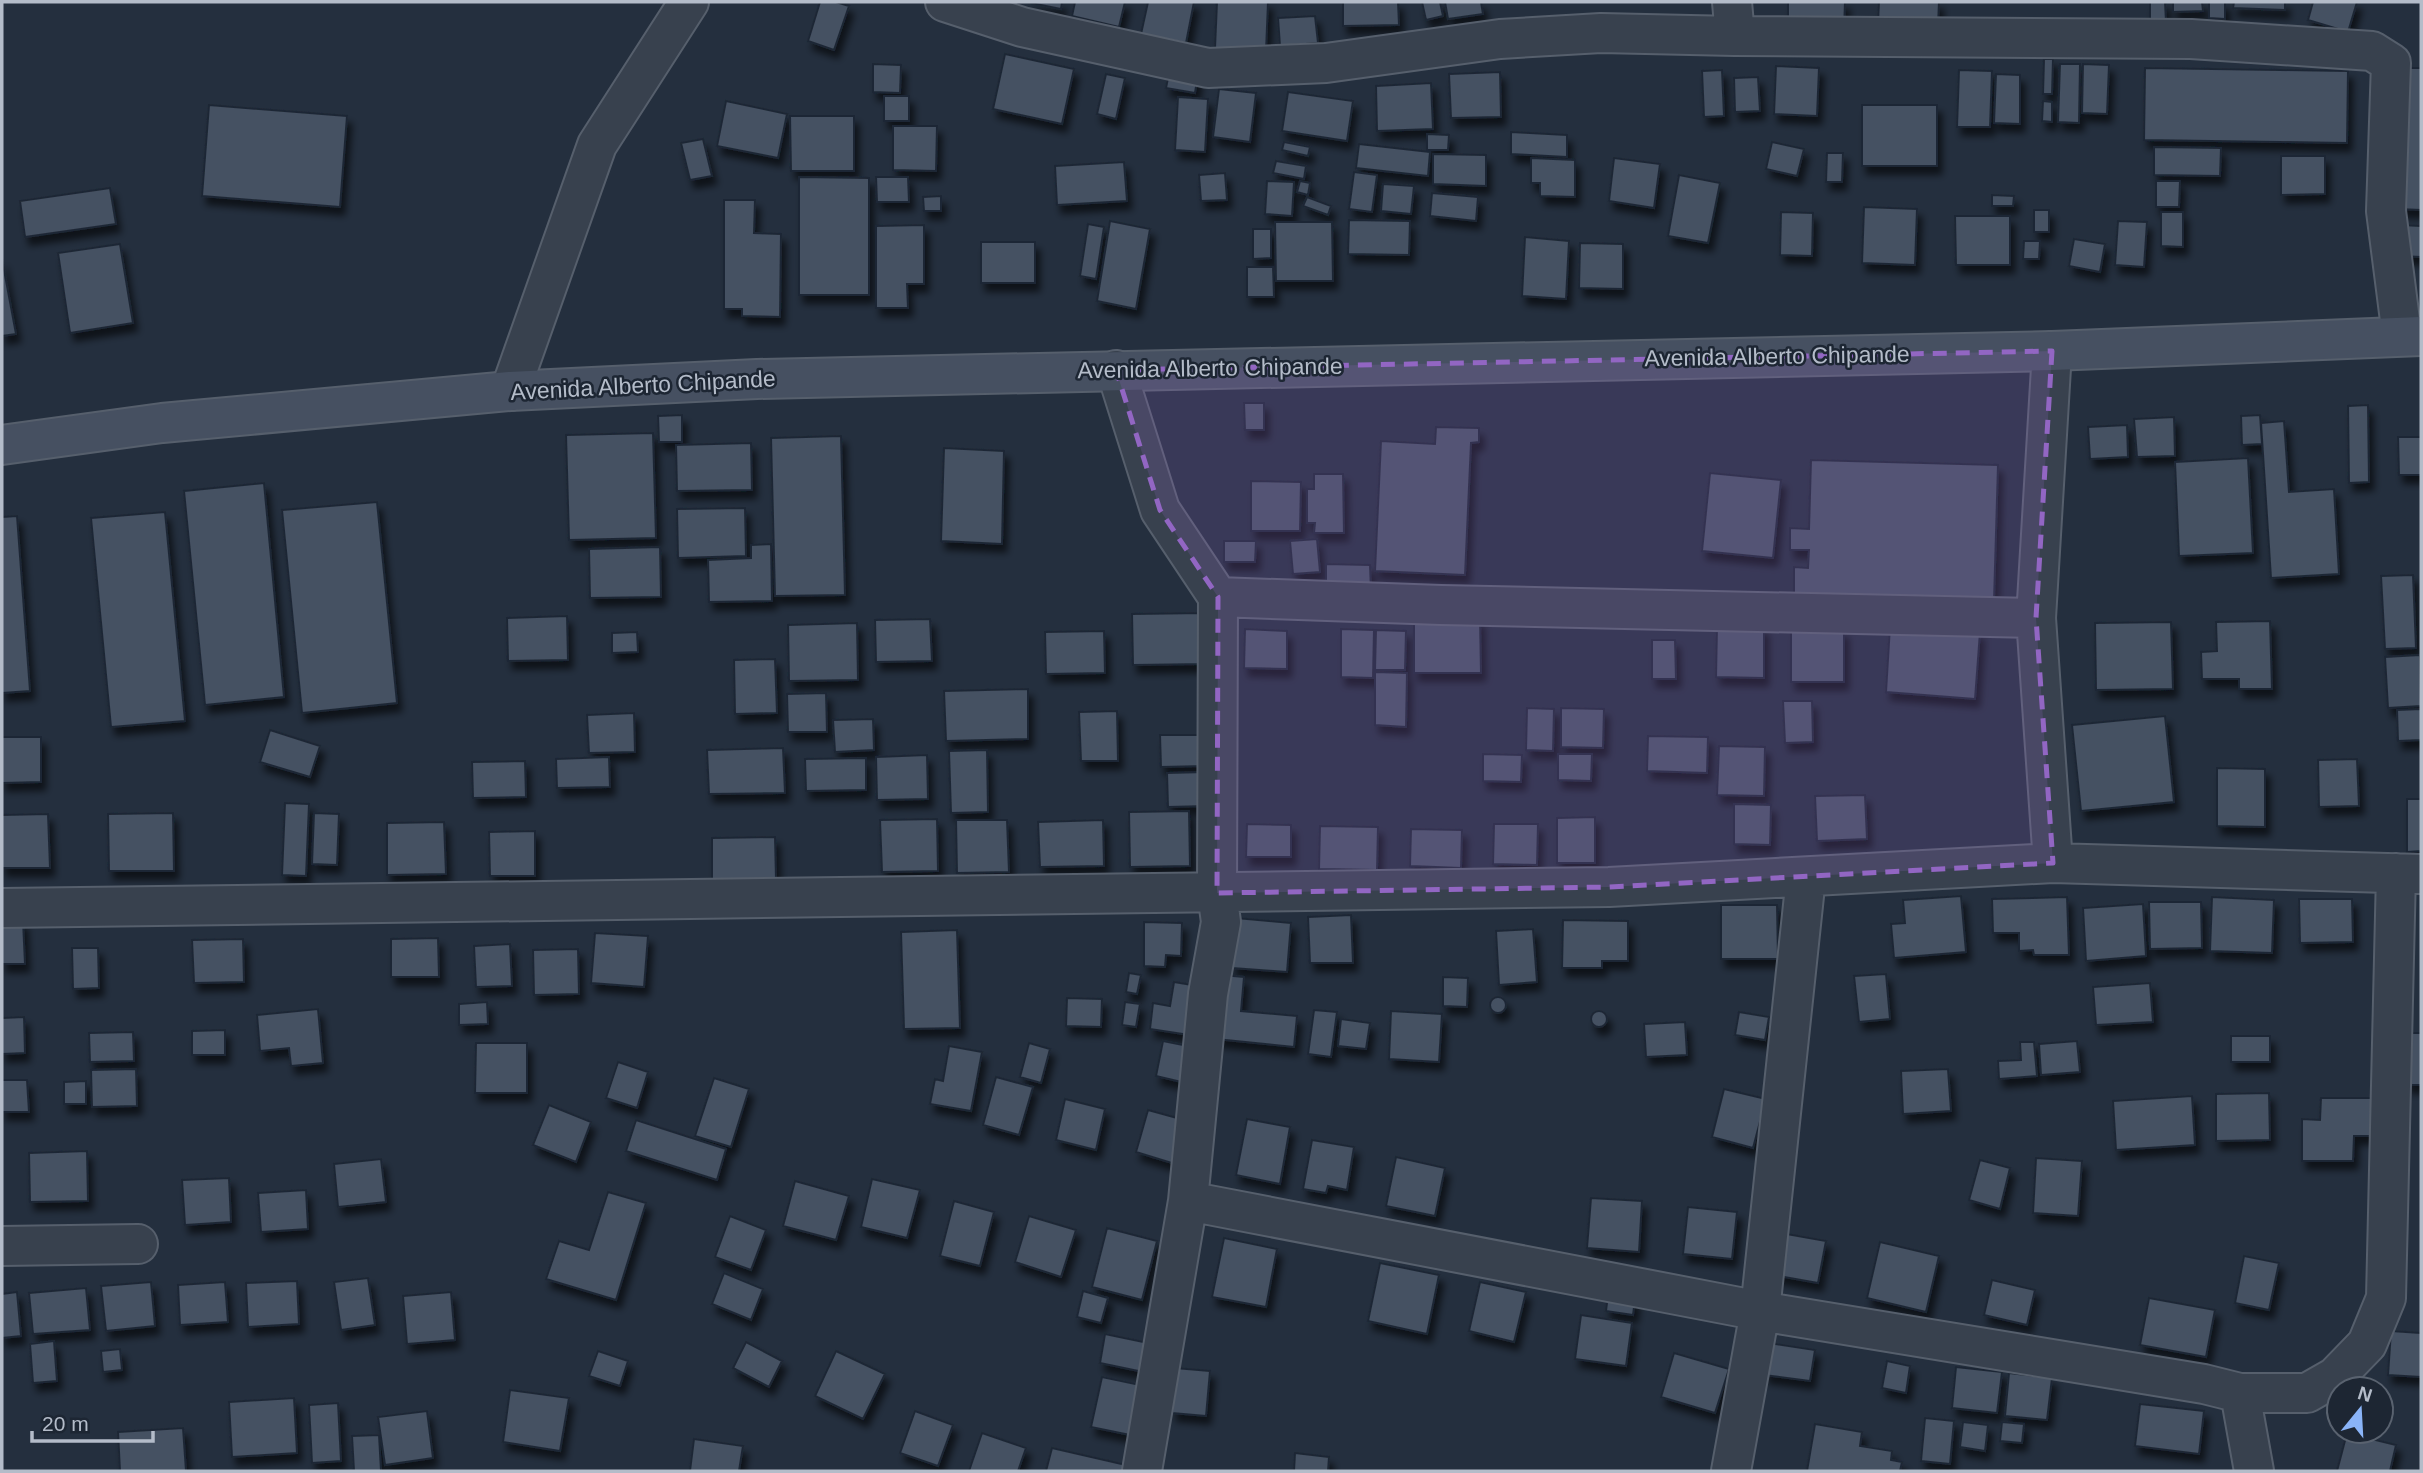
<svg xmlns="http://www.w3.org/2000/svg" width="2423" height="1473" viewBox="0 0 2423 1473" font-family="Helvetica,sans-serif">
	<defs>
		<filter id="shadow"><feDropShadow dx="4.5" dy="8" stdDeviation="3.5" flood-color="#0009"/></filter>
	</defs>
	<rect width="100%" height="100%" fill="#242f3e"/>
	<path fill="#455162" stroke="#1f2835" stroke-width="2" filter="url(#shadow)" d="M820,2h16l13,4 -15,44 -26,-9z
		M1026,2h36l-1,7z
		M1075,2h50l-6,25 -47,-11z
		M1148,2h46l-8,41 -45,-9z
		M1217,2h51l-2,49 -51,-3z
		M1343,2h55l1,23 -56,1z
		M1422,2h18l3,14 -17,4z
		M1445,2h36l2,12 -35,5z
		M1788,2h57l-1,28 -56,-1z
		M1879,2h60l-1,23 -60,-3z
		M2150,2h15l1,20h-16z
		M2173,2h29l1,9 -30,1z
		M2209,2h16v17l-16,-1z
		M2234,2h51v8l-52,-2z
		M2313,2h44l-9,30 -40,-12z
		M1315,16l3,27 -38,3 -2,-28z
		M1005,54l69,15 -12,55 -69,-15z
		M2044,59h9l-1,35h-9z
		M873,64l28,1 -1,28 -27,-1z
		M2060,64h20l-1,59 -21,-1z
		M2083,64l26,1 -2,49 -25,-1z
		M1776,66l43,2 -2,48 -43,-2z
		M1170,68l28,6 -3,19 -29,-5z
		M2145,68l203,3 -1,72 -203,-3z
		M2405,68h16v142l-23,-1z
		M1722,70l2,46 -20,1 -2,-46z
		M1959,70l33,1 -2,56h-33z
		M1500,72l1,45 -50,1 -2,-44z
		M1106,74l19,4 -9,41 -19,-5z
		M1996,74l24,1v49l-26,-1z
		M1758,77l2,34 -25,1 -1,-34z
		M1431,83l2,46 -56,2 -1,-45z
		M1219,89l37,4 -6,49 -37,-5z
		M1288,92l65,9 -6,40 -65,-10z
		M884,96h25v25h-25z
		M1178,97l30,2 -3,53 -30,-2z
		M726,101l61,13 -9,44 -61,-12z
		M2043,101l9,1v20l-10,-1z
		M209,105l138,11 -7,91 -138,-11z
		M1862,105h75v61h-75z
		M790,116h64v55h-63z
		M893,126h44l-1,45 -43,-1z
		M1511,132l56,3v22l-56,-3z
		M1427,134l22,1 -1,15h-21z
		M703,139l9,37 -22,4 -9,-37z
		M1284,142l26,5 -2,9 -26,-6z
		M1772,142l32,7 -7,27 -31,-7z
		M1359,144l71,8 -2,24 -72,-8z
		M2154,147l67,1 -1,28 -66,-1z
		M1827,153h16l-1,29h-16z
		M1433,154l53,1v31l-53,-2z
		M2281,156h44v38l-44,1z
		M1531,158l44,2v37l-35,-1v-13h-9z
		M1614,158l46,6 -6,44 -45,-7z
		M1276,161l30,5 -2,13 -31,-6z
		M1124,162l3,39 -70,4 -2,-39z
		M1354,172l23,3 -5,37 -23,-3z
		M1225,173l2,27 -26,1 -2,-26z
		M1679,175l41,8 -12,60 -40,-7z
		M799,177l70,1v117h-70z
		M876,177h32l1,25h-32z
		M1267,181l27,1 -2,34 -27,-2z
		M1300,181l10,2 -2,12 -11,-3z
		M2156,181h24l-1,26h-23z
		M1383,184l31,2 -3,28 -30,-3z
		M110,188l6,36 -91,13 -5,-36z
		M1432,193l46,4 -2,24 -46,-5z
		M1992,195l22,1 -1,10h-21z
		M941,196v15h-17l-1,-14z
		M1307,197l24,9 -3,9 -25,-9z
		M724,200h31l-1,33 27,1 -1,83 -38,-1v-7h-18z
		M1864,207l53,2 -2,56 -53,-2z
		M2034,210h15v22h-15z
		M1781,212l32,1 -1,43 -32,-1z
		M2161,212h22v35l-22,-1z
		M1955,216h55v49h-54z
		M1349,220l61,1 -1,34 -61,-1z
		M1110,221l40,8 -14,80 -39,-8z
		M2118,221l29,1 -3,45 -29,-2z
		M1275,222h57l1,59h-57z
		M1088,224l16,3 -8,52 -16,-3z
		M924,225v59h-17l1,24h-32v-82z
		M2401,225l20,1v31l-21,-1z
		M1253,229h18v29l-18,1z
		M1525,237l44,4 -3,58 -44,-3z
		M2074,239l31,5 -5,28 -31,-6z
		M2024,241h16l-1,18h-16z
		M981,242h54v41h-54z
		M1580,243l43,1v45l-44,-1z
		M120,244l13,79 -63,10 -12,-80z
		M2,259l14,75 -14,2z
		M1247,267h26l1,30h-27z
		M1244,403h20v27h-19z
		M2368,405l1,77 -20,1 -1,-77z
		M682,415v27h-23l-1,-26z
		M2260,415l2,29 -20,1 -1,-29z
		M2174,417l1,39 -38,1 -3,-38z
		M2284,421l5,71 45,-3 5,85 -68,4 -10,-155z
		M2127,425l1,32 -38,2 -2,-32z
		M1436,427l43,1v14l-8,1 -6,132 -90,-4 6,-130 54,3z
		M653,433l3,105 -87,2 -3,-105z
		M841,436l4,159 -70,1 -4,-158z
		M2398,437h23v38h-22z
		M751,443l1,47 -75,1 -1,-46z
		M944,448l60,3 -2,93 -61,-3z
		M2248,458l5,95 -74,3 -4,-94z
		M1811,460l187,5 -4,136 -200,-5v-29l14,1 1,-18h-19v-22l19,1z
		M1710,473l71,7 -8,78 -71,-7z
		M1314,474h29l1,59h-30l1,-10h-8v-34h7z
		M1251,481l50,1 -1,49h-49z
		M264,483l20,214 -79,8 -21,-214z
		M377,502l20,201 -95,10 -20,-203z
		M745,508l1,48 -68,2 -1,-49z
		M165,512l20,209 -74,6 -20,-209z
		M17,516l13,175 -28,2v-176z
		M1317,539l3,33 -27,2 -3,-33z
		M1224,541h32l-1,21h-31z
		M771,544l1,57 -63,1 -1,-42 43,-2v-13z
		M660,547l1,50 -71,1 -1,-49z
		M1326,564l44,1 1,27h-45z
		M2413,575l3,73 -31,1 -4,-73z
		M1204,613l1,51 -72,1 -1,-51z
		M567,616l1,44 -60,1 -1,-43z
		M1414,618l66,1 1,54h-67z
		M930,619l2,42 -56,1 -1,-42z
		M2270,621l2,68h-33v-10h-37l-1,-27 16,-1 -1,-29z
		M2171,622l2,67 -77,1 -1,-67z
		M857,623l1,57 -69,1 -1,-56z
		M1717,626l47,1v51l-48,-1z
		M1890,626l90,6 -5,67 -89,-7z
		M1245,629l42,2v38l-43,-1z
		M1341,629l33,1 -1,48 -32,-1z
		M1376,630l30,1 -1,39h-30z
		M1791,630h53v52h-53z
		M1104,631l1,42 -59,1 -1,-42z
		M637,632l1,20 -26,1v-20z
		M1652,640h23l1,39h-24z
		M2420,655l1,51 -33,2 -3,-51z
		M775,659l2,54 -42,1 -1,-54z
		M1375,672l32,1 -1,54 -31,-2z
		M1028,689v50l-82,2 -2,-50z
		M826,693l1,39h-39l-1,-38z
		M1783,701h29l1,41 -28,1z
		M1527,708l27,1 -1,42 -27,-1z
		M1561,708l43,1 -1,39 -42,-1z
		M2421,709v31l-23,1 -1,-31z
		M1117,711l1,50h-37l-2,-49z
		M634,713l1,39 -46,1 -2,-38z
		M2165,716l9,86 -93,9 -9,-86z
		M873,719l1,31 -39,2 -2,-32z
		M270,730l50,16 -10,31 -50,-15z
		M1160,735h44l1,31 -44,1z
		M1648,736l60,1 -1,36 -60,-2z
		M2,737h39v45l-39,1z
		M1719,746l46,1 -1,49 -47,-1z
		M783,748l2,45 -76,1 -2,-44z
		M987,750l1,62 -37,1 -2,-62z
		M1483,754l39,1 -1,27 -38,-1z
		M1558,754h34l-1,27 -33,-1z
		M927,755l1,44 -51,1 -1,-43z
		M609,757l1,30 -53,1 -1,-29z
		M866,758v32l-60,1 -1,-32z
		M2357,759l2,47 -40,1 -1,-47z
		M525,761l1,36 -53,1 -1,-36z
		M2217,768l48,1v58l-48,-1z
		M1206,772l1,34 -39,1 -1,-34z
		M1865,795l2,44 -50,2 -2,-45z
		M2407,799h14v52l-14,1z
		M285,803l24,1 -3,72 -24,-1z
		M1734,804l37,1 -1,40 -36,-1z
		M1189,811l1,55 -60,1 -1,-55z
		M173,813l1,58h-65l-1,-57z
		M314,813l25,1 -2,51 -25,-1z
		M48,814l2,54h-48v-53z
		M1595,817v46h-38v-45z
		M937,819l1,52 -56,1 -2,-52z
		M956,820h51l2,52 -52,1z
		M1103,820l1,46 -64,1 -2,-45z
		M444,822l2,52 -59,1v-52z
		M1247,824l44,1v32h-45z
		M1494,824h44l-1,41 -44,-1z
		M1320,826l58,1 -1,43 -58,-1z
		M1411,829l51,1 -1,38 -51,-2z
		M535,831v45h-45l-1,-44z
		M775,837l1,42 -64,1v-42z
		M1961,896l5,56 -72,6 -3,-34 14,-1 -2,-23z
		M2067,897l2,58h-35l-1,-5 -14,1v-18h-26l-1,-34z
		M2212,897l62,3 -2,53 -62,-2z
		M2299,899h53l1,43 -53,1z
		M2149,902h52l1,46 -52,1z
		M2143,904l3,52 -60,5 -3,-53z
		M1721,905h56l1,54h-57z
		M1351,915l2,48h-43l-2,-46z
		M1236,918l55,5 -4,49 -55,-4z
		M1563,920l65,1v40h-26v7h-40z
		M2,921h21l2,43h-23z
		M1144,922l38,1 -1,33 -15,-1 -1,12 -21,-1z
		M1533,929l4,53 -38,3 -3,-54z
		M957,930l3,98 -56,1 -3,-97z
		M595,933l53,3 -4,51 -53,-4z
		M438,938l1,39h-48v-38z
		M243,939l1,43 -50,1 -2,-43z
		M510,944l2,42 -36,1 -2,-41z
		M72,948h26l1,40 -26,1z
		M578,949l1,45 -45,1 -1,-45z
		M1129,973l12,2 -4,19 -11,-2z
		M1886,974l4,45 -31,3 -5,-46z
		M1222,975l22,2 -3,34 56,5 -3,31 -78,-8z
		M1443,977l25,1 -1,29 -24,-1z
		M1174,982l30,5 -8,49 -46,-7 3,-26 17,3z
		M2150,983l3,39 -57,3 -3,-38z
		M1490 1005a8 8 0 1 1 16 0a8 8 0 1 1-16 0Z
		M1067,998l35,1 -1,28 -35,-1z
		M487,1002l1,22 -29,1v-21z
		M1125,1002l15,2 -4,23 -14,-2z
		M318,1009l5,54 -32,3 -2,-18 -29,3 -3,-36z
		M1314,1010l23,2 -6,45 -23,-3z
		M1391,1011l51,3 -3,48 -50,-3z
		M1591 1019a8 8 0 1 1 16 0a8 8 0 1 1-16 0Z
		M1739,1012l30,5 -4,23 -30,-5z
		M24,1017l1,36 -23,1v-36z
		M1341,1019l29,4 -4,26 -28,-3z
		M1685,1022l2,33 -41,2 -2,-33z
		M225,1030v25h-33v-24z
		M133,1032l1,29 -44,1 -1,-29z
		M2406,1033h15v52h-15z
		M2231,1036h39v26h-39z
		M1163,1041l35,7 -8,36 -34,-8z
		M2077,1041l3,31 -39,3 -2,-31z
		M2020,1042h14l3,34 -38,3 -1,-18 23,-1z
		M476,1043h51v50h-52z
		M1029,1043l21,6 -9,34 -21,-6z
		M949,1046l33,6 -11,59 -41,-7 5,-25 8,2z
		M618,1062l30,10 -11,36 -31,-10z
		M136,1069l1,37 -45,1 -1,-37z
		M1948,1069l3,42 -48,3 -2,-43z
		M996,1077l37,10 -14,48 -36,-10z
		M714,1078l35,11 -18,58 -36,-11z
		M2,1080h25l2,32h-27z
		M86,1081v23h-22v-22z
		M1724,1089l42,10 -13,49 -41,-11z
		M2269,1093l1,47 -54,1v-47z
		M2192,1096l3,49 -79,5 -3,-49z
		M2321,1098h51l-1,38h-17l-1,25h-51v-42l18,1z
		M1065,1099l40,10 -9,41 -40,-10z
		M549,1105l42,17 -15,40 -43,-17z
		M1148,1110l40,11 -13,43 -39,-12z
		M1247,1119l43,8 -10,57 -44,-9z
		M636,1120l90,29 -9,31 -91,-29z
		M1312,1140l42,7 -7,43 -19,-4 -2,7 -23,-4z
		M87,1151l1,50 -58,1 -1,-49z
		M1396,1157l49,11 -10,48 -49,-10z
		M2036,1158l46,3 -4,55 -45,-3z
		M381,1159l5,43 -48,5 -4,-43z
		M1980,1160l30,8 -10,41 -31,-9z
		M229,1178l2,44 -46,3 -3,-45z
		M872,1179l48,11 -13,48 -46,-11z
		M795,1181l54,15 -13,44 -53,-14z
		M306,1190l2,39 -47,3 -3,-39z
		M608,1192l38,11 -30,97 -70,-21 13,-38 30,9z
		M1591,1198l51,3 -3,51 -52,-4z
		M954,1201l40,11 -14,54 -40,-10z
		M1688,1207l49,5 -5,47 -49,-5z
		M730,1216l36,14 -15,40 -36,-13z
		M1029,1216l47,14 -15,47 -46,-15z
		M1107,1228l50,13 -15,59 -50,-13z
		M1781,1233l45,8 -8,42 -45,-8z
		M1224,1238l53,11 -11,58 -54,-10z
		M1880,1242l59,14 -13,56 -59,-14z
		M2244,1256l35,7 -10,47 -34,-7z
		M1380,1263l59,12 -12,59 -59,-13z
		M724,1273l39,16 -12,31 -39,-16z
		M368,1278l7,47 -34,5 -7,-48z
		M1992,1280l43,10 -8,35 -43,-10z
		M297,1281l2,43 -51,3 -2,-44z
		M151,1282l4,44 -49,5 -5,-45z
		M225,1282l3,40 -48,3 -2,-40z
		M1480,1282l46,10 -12,50 -45,-11z
		M86,1288l4,42 -57,4 -4,-41z
		M1083,1291l25,7 -7,25 -24,-6z
		M17,1292l4,44 -19,2v-44z
		M451,1292l4,48 -48,4 -4,-48z
		M1608,1295l27,4 -2,16 -27,-4z
		M2149,1298l66,12 -9,47 -66,-12z
		M1581,1315l51,8 -6,43 -51,-7z
		M2391,1331l30,2v44l-33,-2z
		M1105,1334l48,10 -5,29 -48,-10z
		M54,1341l3,40 -24,2 -3,-39z
		M746,1342l36,19 -13,26 -36,-19z
		M1769,1343l46,7 -5,31 -46,-6z
		M120,1349l2,21 -19,2 -2,-21z
		M598,1351l30,10 -8,25 -31,-10z
		M836,1351l49,23 -22,45 -48,-23z
		M1674,1353l55,16 -14,44 -54,-16z
		M1887,1361l23,5 -4,27 -24,-5z
		M1956,1367l46,5 -5,41 -45,-5z
		M1175,1368l35,3 -4,45 -34,-3z
		M2009,1373l43,5 -5,42 -42,-4z
		M1102,1377l43,9 -10,50 -44,-9z
		M510,1390l59,8 -9,53 -57,-9z
		M294,1398l3,55 -65,4 -3,-55z
		M338,1403l3,58 -29,2 -3,-58z
		M2140,1404l64,7 -5,43 -64,-8z
		M427,1411l6,47 -48,7 -7,-48z
		M915,1411l38,14 -15,41 -38,-13z
		M1925,1418l29,3 -4,43 -29,-3z
		M1963,1422l25,3 -3,26 -25,-4z
		M2002,1422l22,2 -2,19 -22,-2z
		M1815,1424l47,8 -2,14 32,5 -1,9 11,2 -2,9h-93z
		M183,1428l3,43h-66l-2,-39z
		M982,1433l44,15 -8,23h-49z
		M2347,1433l49,12 -6,26h-53z
		M379,1435l2,36h-27l-2,-35z
		M694,1439l49,7 -4,25h-49z
		M1052,1448l74,17 -2,6h-78z
		M1295,1453l34,4 -1,14h-34z"/>
	<g fill="none" stroke-linecap="round" stroke-linejoin="round">
		<defs>
			<path id="minor" d="M945,2l77,25 186,41 118,-5 174,-24 101,-6 134,3 456,3 181,12 19,12 -5,148 16,125
				M1732,2l3,34
				M2052,351l-16,267 17,245
				M1116,370l44,140 58,87 223,8 595,13
				M510,391l87,-246 92,-143
				M1218,597l-1,296 4,29 -13,72 -20,207 572,110 444,73 36,9 14,78
				M2,908l1607,-21 444,-24 368,11
				M2,1246l136,-2
				M2240,1393h67l28,-16 32,-33 19,-46 10,-425
				M1142,1471l46,-270
				M1731,1471l29,-160 46,-434"/>
			<path id="secondary" d="M2,445l160,-22 348,-32 247,-12 1295,-28 369,-15"/>
		</defs>
		<use href="#minor" stroke="#565f6c" stroke-width="42"/>
		<use href="#secondary" stroke="#565f6c" stroke-width="42"/>
		<use href="#minor" stroke="#38414e" stroke-width="38"/>
		<use href="#secondary" stroke="#465061" stroke-width="38"/>
	</g>
	<path fill="#9266c3" fill-opacity="0.2" stroke="#9266c3" stroke-width="5" stroke-dasharray="14 9" stroke-linejoin="round" d="M2052,351l-16,267 17,245 -444,24 -392,6 1,-296 -58,-87 -44,-140z"/>
	<g text-anchor="middle" stroke-width="5" stroke-linejoin="round" paint-order="stroke">
		<g font-size="23" fill="#b4bcc9" stroke="#1d2633">
			<text transform="translate(1777 356) rotate(-1)" y="8">Avenida Alberto Chipande</text>
			<text transform="translate(1210 368) rotate(-1)" y="8">Avenida Alberto Chipande</text>
			<text transform="translate(643 385) rotate(-3)" y="8">Avenida Alberto Chipande</text>
		</g>
	</g>
	<rect width="2423" height="1473" fill="none" stroke="#b4bcc9" stroke-width="7"/>
	<g transform="translate(2360 1410) rotate(18)"><circle r="33" fill="#1d2633" stroke="#59626f" stroke-width="2"/>
	<path d="M0-5L12 26L0 18L-12 26Z" fill="#8ab4f8"/>
	<text y="-10" font-size="19" font-weight="bold" text-anchor="middle" fill="#b4bcc9">N</text>
	</g>
	<path d="M32 1431v10h121v-10" fill="none" stroke="#b4bcc9" stroke-width="3.5"/>
	<text x="42" y="1431" font-size="21" fill="#b4bcc9" stroke="#1d2633" stroke-width="5" paint-order="stroke">20 m</text>
</svg>
